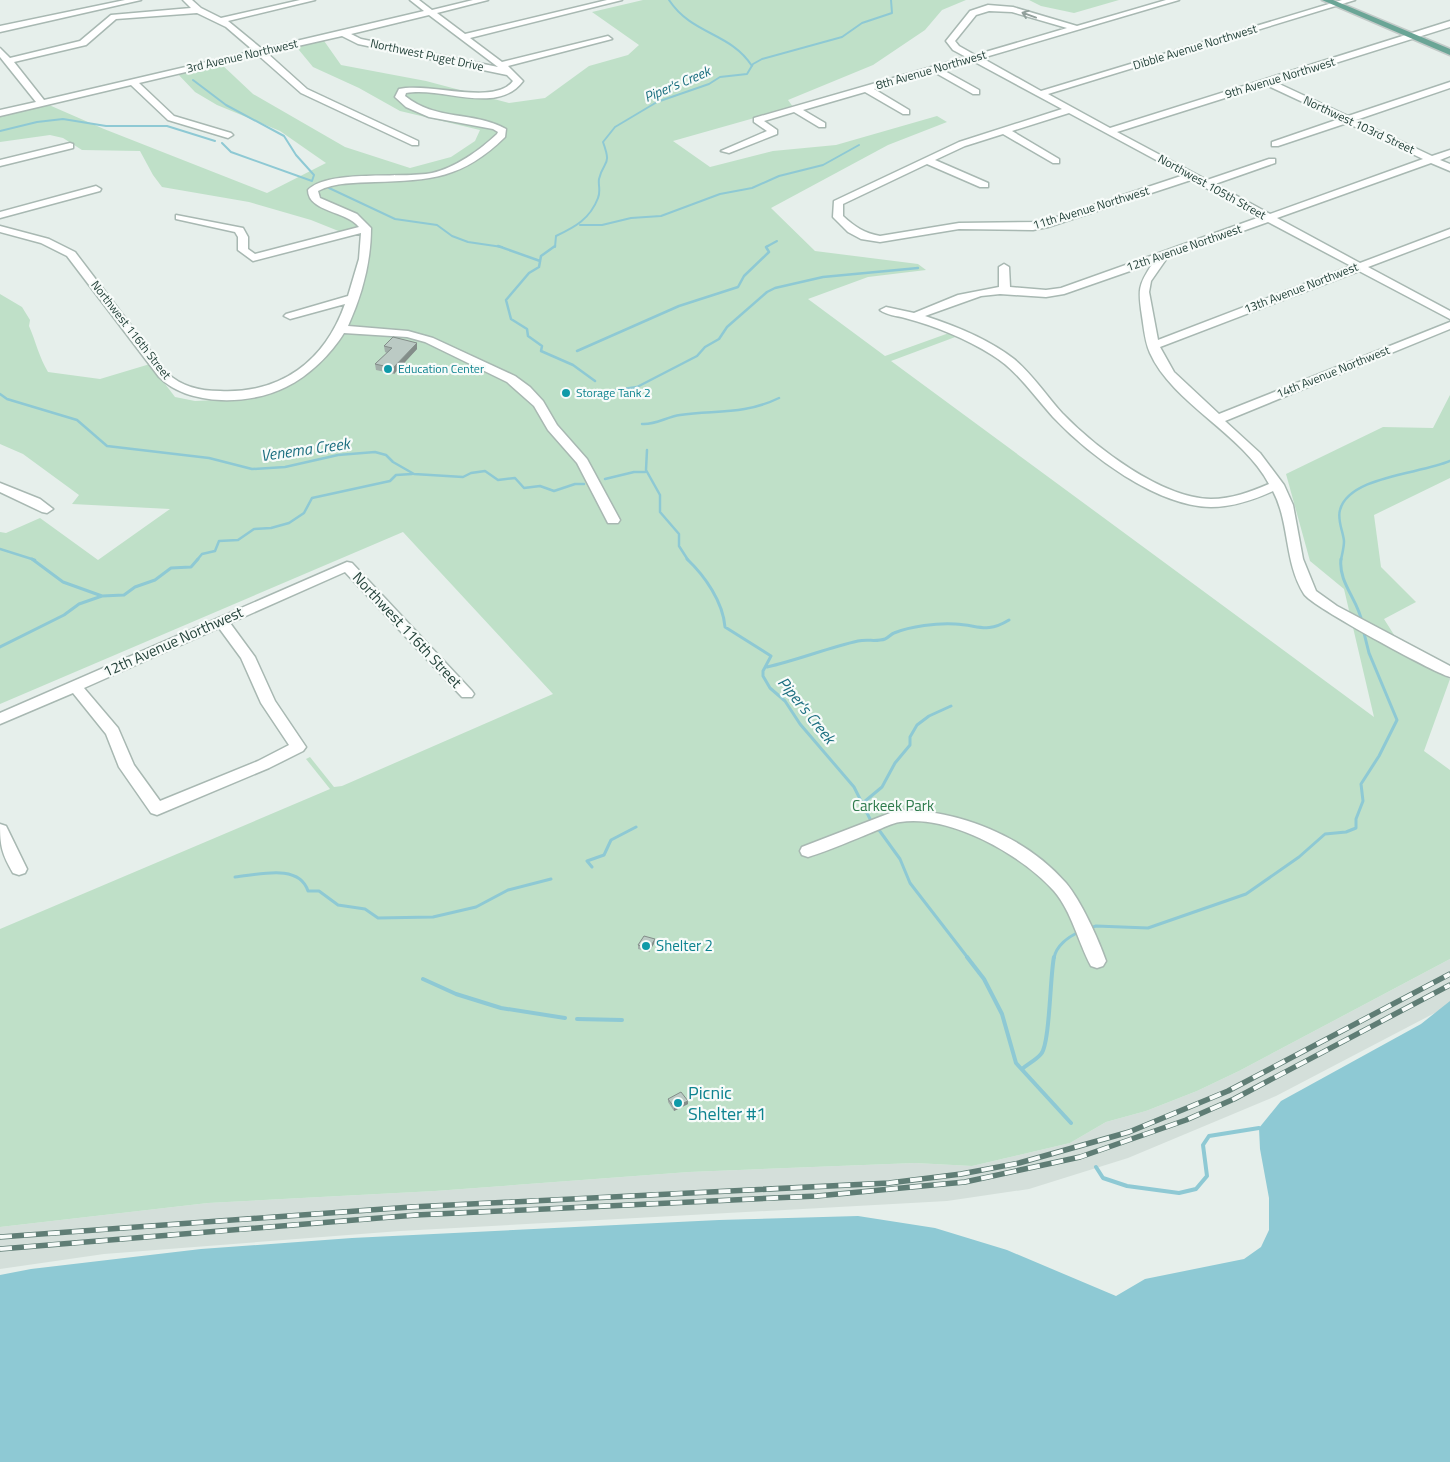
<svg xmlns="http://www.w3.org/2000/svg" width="1450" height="1462" viewBox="0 0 1450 1462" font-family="'Titillium Web',sans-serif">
	<rect width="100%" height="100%" fill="#e6efeb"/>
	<path fill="#d4dfda" d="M1450,959v46l-174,91 -148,62 -99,31 -82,12 -547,30 -296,23 -104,15v-42l208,-24 227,-12 254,-19 226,-9 57,3 98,-23 36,-21 40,-11 51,-20 42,-20z"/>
	<path fill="#bfe0c8" d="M643,0h323l-24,10 -17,20 -52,35 -85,35 5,7 -120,34 37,26 63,-16 63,-6 101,-29 10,6 -59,23 -117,63 44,43 103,13 8,6 -58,7 -60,22 77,57 64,-23 9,3 -67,25 483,356 -30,-128 -34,-28 -24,-87 97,-47 50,1 17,-33v83l-76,37 7,52 35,35 -32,17 24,38 42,22 -26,72 26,19v189l-211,112 -42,20 -51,20 -40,11 -36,21 -98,23 -57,-3 -226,9 -254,19 -227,12 -208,24v-298l330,-140 -24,-30 4,-2 24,30 8,-1 211,-92 -150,-162 -403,172v-172l6,1 34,-15 58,42 72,-51 -98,-5 7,-9 -56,-41 -23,-10v-150l22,13 8,13 -1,6c7,16 10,31 19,46l52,7 50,-15 25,33 20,4 21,-1 38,-6 28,-9 50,-44 19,-42 15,-70 -20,5 -35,-14 -62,-18 -87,-15 -9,-12 -13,-24 -58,-1 -19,-12 -13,-3 -50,7v-25l49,-12 55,24 163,64 59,-30 -46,-32 -63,-26 -22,-13 -19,-20 43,-10 34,32 92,53 65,21 41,-11 24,-16 5,-11 -80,-19 -41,-23 -46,-21 -19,-23 28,-6 19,27 85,16 83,22 36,-5 44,-32 39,-11 11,-10 -47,-33z
		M1029,0h90l-45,13 -33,-7z"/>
	<path fill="#8ec9d4" d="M1450,1001v461h-1450v-187l31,-6 170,-20 151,-11 367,-18 139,-4 77,12 72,22 109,46 29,-17 99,-20 17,-12 8,-17v-32l-9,-49 -1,-21 22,-27 140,-77z"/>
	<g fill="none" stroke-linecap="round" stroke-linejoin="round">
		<path stroke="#8ec9d4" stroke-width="2" d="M669,0c23,35 61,32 83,66
			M193,80l33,25 58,31 12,19 18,20 -2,6 -81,-29 -9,-9
			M0,131l37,-9 26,-3 43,7h61l48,15
			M329,188l66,31 42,6 15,11 16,6 34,5
			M580,225h22l29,-7 30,-2 59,-22 32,-6 27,-12 44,-11 36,-20
			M555,247l1,-11c19,-9 34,-17 42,-38 3,-7 0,-13 1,-19 5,-20 13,-12 4,-37l12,-15 42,-25 52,-18 11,-7 27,-3 6,-10 9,-5 80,-22 20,-14 30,-10 -1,-13
			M766,247l11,-6"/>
		<path stroke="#8ec9d4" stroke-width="2.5" d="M498,246l42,15
			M555,246l-14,10 -2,11 -10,6 -23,27 5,19 16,10 1,7 14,10 -1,5 32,14 22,16
			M577,351l102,-45 59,-19 6,-11 25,-24 -3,-5 2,-1
			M616,390l21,-3 60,-31 8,-9 14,-8 8,-12 40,-35 8,-4 48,-11 95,-9
			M0,394l7,5 70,21 30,26 102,12 43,11 33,-2 53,-12 37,-3 11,3 7,7 21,12 49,3 8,-4 14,-2 13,9 17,-2 9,10 16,-2 14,5 21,-7h9
			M642,424c14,1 24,-7 38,-9 36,-5 64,0 99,-17
			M647,450l-1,20 14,25v17l19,22v12l9,14
			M605,479l29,-7h11
			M0,549l35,11
			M197,560l5,-6 13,-3 4,-10 19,-1 16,-11 17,-1 18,-5 15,-10 8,-15 78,-17 6,-6 16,-1
			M1341,560c1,-6 3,-12 3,-19 -1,-10 -7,-21 -4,-31 9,-34 81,-36 110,-49"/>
		<path stroke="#8ec9d4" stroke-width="3" d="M32,559l31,23 39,14
			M687,559c18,17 36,43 38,68l46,29 -8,15v5l7,12 15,13 15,23 54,63 16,32
			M1341,559c-3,23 17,41 21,63
			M0,647l64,-32 15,-11 23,-8 22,-1 11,-8 20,-7 16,-12 20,-1 7,-8
			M767,667c31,-7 60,-19 91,-26 9,-2 19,1 27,-2 3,-1 6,-5 9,-6 17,-7 43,-10 61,-9 24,1 31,10 54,-4
			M864,802l18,-15 13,-24 15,-18v-8l7,-12 12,-9 22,-10
			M879,830l21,29 10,24 58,75
			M592,867l-5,-6 17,-6 7,-15 25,-13
			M235,877c23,-2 64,-14 73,14h11l19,14 27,4 13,9 55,-1 43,-10 32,-17 43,-11
			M1090,928l6,-2 52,2 98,-34 53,-37 26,-23 21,-2 10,-4v-9l7,-18 -2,-17 18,-28 18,-36 -28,-67 -6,-24
			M1054,958c2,-12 14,-21 25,-26"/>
		<path stroke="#8ec9d4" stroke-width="4" d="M967,957l17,22 18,35 14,49 55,60
			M423,979l33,15 45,14 64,10
			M577,1019l45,1
			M1022,1069c6,-5 14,-9 19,-15 9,-10 9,-79 13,-97
			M1096,1167l7,11 24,8 52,7 17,-4 11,-13 -4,-31 6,-9 50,-8"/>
		<defs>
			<path id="minor" d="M125,0h16l-141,32v-6z
				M183,0h9l9,8 20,10 79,-18h15l-87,21 34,28 162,-38 -14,-11h9l13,10 41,-10h15l-51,13 28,21 142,-34h15l-152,38 32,24 106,-26 4,3 -104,27 15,15c-26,35 -81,5 -117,12l-1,3c30,25 69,15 101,33l-1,8c-43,42 -74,43 -130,45 -19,1 -40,0 -57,9l2,7 37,16 14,14c0,34 -9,67 -23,98l60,5 25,7 82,38 15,11 13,14 14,24 30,34 33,61 -2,3h-10l-31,-60 -29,-33 -14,-24 -27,-24 -82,-40 -18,-5 -63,-4c-13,21 -35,43 -58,54 -35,18 -97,20 -127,-10l-92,-121 -26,-13 -41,-11v-6l49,13 26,13 92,121c15,14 33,18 53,18 61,3 105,-30 125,-87l-55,15 -6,-3 2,-2 62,-18 11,-37 2,-26 -108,28 -15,-11v-13l-3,-5 -59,-13v-4l67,13 5,9v12l7,5 104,-27c-12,-16 -51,-15 -51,-37 20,-21 94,-11 124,-17 23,-5 48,-23 65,-39l1,-2 -5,-3 -64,-12 -23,-10 -11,-10 4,-8c30,-7 96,17 114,-8l-6,-6 -149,-31 -16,-8 -75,17 40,36 111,52v4h-6l-111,-52 -43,-38 -119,28 35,33 57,17 2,2 -5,3 -60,-18 -37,-35 -131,31v-6l36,-8 -36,-45v-9l10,10 70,-17 31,-26 80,-7zM197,13l29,14 28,24 -210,49 -30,-38 72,-17 30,-26zM429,15l69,52 -137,-28 -10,-5z
				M1166,0h13l-197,58 59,33 301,-91h13l-307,94 62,34 340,-107v6l-175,55 73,34 102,-34v6l-94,32 76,36 18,-6v6l-10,4 10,4v7l-19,-8 -154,55 83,45 90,-34v7l-82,31 82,44v8l-91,-48 -199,76 14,25 45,42 231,-92v7l-225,92 35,32 24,32 9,20 10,54 13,32 21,15 113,60v11c-17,-5 -139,-71 -146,-83 -20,-32 -14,-71 -31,-103 -20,9 -40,16 -62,16 -55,-1 -122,-52 -158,-90 -20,-22 -36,-47 -61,-62 -27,-17 -57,-29 -87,-37 -7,-2 -19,-3 -25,-8l6,-3 28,6 44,-18 41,-8v-20l5,-3 5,3 1,20 36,3 15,-2 199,-71 -69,-37 -143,47 -15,3 -74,-1 -79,13 -19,-3 -13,-7 -15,-15 1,-16 125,-59 103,-33 -89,-48 -30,9 36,20v4h-6l-39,-22 -60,17 35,21v4h-6l-38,-22 -62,18 22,13v4h-6l-25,-15 -30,9 13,9v4l-48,19 -8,-2 46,-20 -13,-9v-4l212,-61 -13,-7 -7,-9 24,-30 18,-6 25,2 64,19zM989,11l23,1 55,16 -92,27 -16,-9 -4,-5 21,-26zM1266,85l73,34 -67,23v4h6l69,-23 76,36 -153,55 -55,-30 60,-21v-4h-6l-62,21 -90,-48zM1069,113l115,62 -142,47 -83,1 -79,13c-16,-3 -25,-9 -37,-20v-12l84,-40 53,23h8v-4l-53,-23 30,-14 38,-12 50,29h6v-4l-47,-28zM1268,222l83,44 -193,74 -9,-48 2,-11 16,-23zM1153,263c-15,22 -15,27 -11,53 2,13 3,26 8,37 22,50 93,81 119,131 -19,8 -37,15 -58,15 -50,-1 -115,-51 -149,-86 -16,-18 -30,-39 -48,-54 -26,-20 -58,-33 -89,-43l56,-20 19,-2 46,3 18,-3z
				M70,143l3,1v4l-73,18v-6z
				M96,186l5,3 -1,2 -100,27v-6z
				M0,483l40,16 13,10 -6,4 -5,-1 -42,-20z
				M347,562l5,1 120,128 2,3 -2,3h-10l-117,-125 -115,51 25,34 20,44 31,46 -3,4 -34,17 -112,47 -6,-2 -32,-46 -13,-33 -33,-41 -73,31v-11zM219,628l22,30 20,45 28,42 -31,16 -98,40 -26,-36 -16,-37 -34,-40z
				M898,810c61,0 127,26 168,73 15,18 32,55 40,78l-3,5 -6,2 -6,-2c-13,-24 -19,-54 -37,-75 -32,-36 -104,-77 -154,-69 -8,1 -17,6 -25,9 -22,9 -44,19 -67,26l-6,-2 -2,-4 2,-4z
				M0,824l6,2 2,4 19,39 -2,4 -6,2 -6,-2c-11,-19 -13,-27 -13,-49z"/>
			<path id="major" d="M1322,0h11l117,49v6z"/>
		</defs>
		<use href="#minor" stroke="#a8b8b2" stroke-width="3"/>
		<use href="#major" stroke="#c2cac8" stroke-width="3"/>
		<use href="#minor" fill="#fff" fill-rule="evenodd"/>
		<use href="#major" fill="#6aa596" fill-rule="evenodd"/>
		<defs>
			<path id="rail" d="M0,1237l411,-30 478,-24 72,-9 58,-11 110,-31 99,-41 222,-117
				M0,1249l416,-34 401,-19 148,-14 115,-25 106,-37 48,-21 216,-114"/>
		</defs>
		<use href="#rail" stroke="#5f7d75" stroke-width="5.5"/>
		<use href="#rail" stroke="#f7fbf9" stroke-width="4" stroke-dasharray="12" stroke-linecap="butt"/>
	</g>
	<path fill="#a1aea9" d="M384,346l33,3 -23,25 -18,-4 -1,-6 12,-11 -2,-1z
		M655,942l-6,10 -11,-3v-4z
		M668,1099l20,5 -14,7 -6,-9z"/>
	<path fill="#838d89" d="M417,343v6l-23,25 -1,-6z
		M655,939v3l-6,10v-3z
		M688,1101v3l-14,7v-4z"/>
	<path fill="#bbcac4" stroke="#838d89" d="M393,337l24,6 -24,25 -18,-4 17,-16 -8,-2z
		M644,936l11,3 -6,10 -11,-4z
		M681,1092l7,9 -14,6 -6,-8z"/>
	<defs><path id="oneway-shaft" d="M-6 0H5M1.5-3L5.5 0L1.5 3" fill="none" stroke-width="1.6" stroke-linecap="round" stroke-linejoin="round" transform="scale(1.25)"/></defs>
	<use stroke="#92a09c" href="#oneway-shaft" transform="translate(1029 15) rotate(-160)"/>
	<g fill="#0f9aa8" stroke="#f7fbf9" stroke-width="2">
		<circle cx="388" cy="369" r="5"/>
		<circle cx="566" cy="393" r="5"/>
		<circle cx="646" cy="946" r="5"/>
		<circle cx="678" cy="1103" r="5"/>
	</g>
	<g text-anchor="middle" stroke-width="4.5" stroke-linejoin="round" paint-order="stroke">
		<g font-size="12" fill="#24423a" stroke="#f7fbf9">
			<text transform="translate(1195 47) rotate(-17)" y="4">Dibble Avenue Northwest</text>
			<text transform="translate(427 55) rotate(12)" y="4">Northwest Puget Drive</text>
			<text transform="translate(242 56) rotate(-13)" y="4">3rd Avenue Northwest</text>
			<text transform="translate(931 70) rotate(-16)" y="4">8th Avenue Northwest</text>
			<text transform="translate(1280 78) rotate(-17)" y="4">9th Avenue Northwest</text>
			<text transform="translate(1359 125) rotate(25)" y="4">Northwest 103rd Street</text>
			<text transform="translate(1212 187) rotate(29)" y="4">Northwest 105th Street</text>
			<text transform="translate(1091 208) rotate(-17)" y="4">11th Avenue Northwest</text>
			<text transform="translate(1184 248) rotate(-19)" y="4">12th Avenue Northwest</text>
			<text transform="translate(1301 288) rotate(-21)" y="4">13th Avenue Northwest</text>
			<text transform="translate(131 330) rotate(52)" y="4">Northwest 116th Street</text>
			<text transform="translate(1333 372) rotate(-22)" y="4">14th Avenue Northwest</text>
		</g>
		<g font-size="12" fill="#0d838f" stroke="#f7fbf9" text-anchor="start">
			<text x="398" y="373">Education Center</text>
			<text x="576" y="397">Storage Tank 2</text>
		</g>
		<g font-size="14" font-style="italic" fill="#1c6f80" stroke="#f7fbf9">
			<text transform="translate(677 84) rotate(-23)" y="5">Piper's Creek</text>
		</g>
		<g font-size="15" fill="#24423a" stroke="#f7fbf9">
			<text transform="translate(407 630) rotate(47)" y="5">Northwest 116th Street</text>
			<text transform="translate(173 642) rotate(-24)" y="5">12th Avenue Northwest</text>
		</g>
		<g font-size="15" fill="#2d7a4b" stroke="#f7fbf9">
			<text x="893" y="811">Carkeek Park</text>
		</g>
		<g font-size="15" fill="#0d838f" stroke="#f7fbf9" text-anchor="start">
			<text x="656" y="951">Shelter 2</text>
		</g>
		<g font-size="16" font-style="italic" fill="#1c6f80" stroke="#f7fbf9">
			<text transform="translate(305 449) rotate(-8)" y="6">Venema Creek</text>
			<text transform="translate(807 710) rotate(51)" y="6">Piper's Creek</text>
		</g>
		<g font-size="18" fill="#0d838f" stroke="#f7fbf9" text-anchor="start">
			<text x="688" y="1099">Picnic<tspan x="688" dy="21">Shelter #1</tspan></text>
		</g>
	</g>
</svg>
